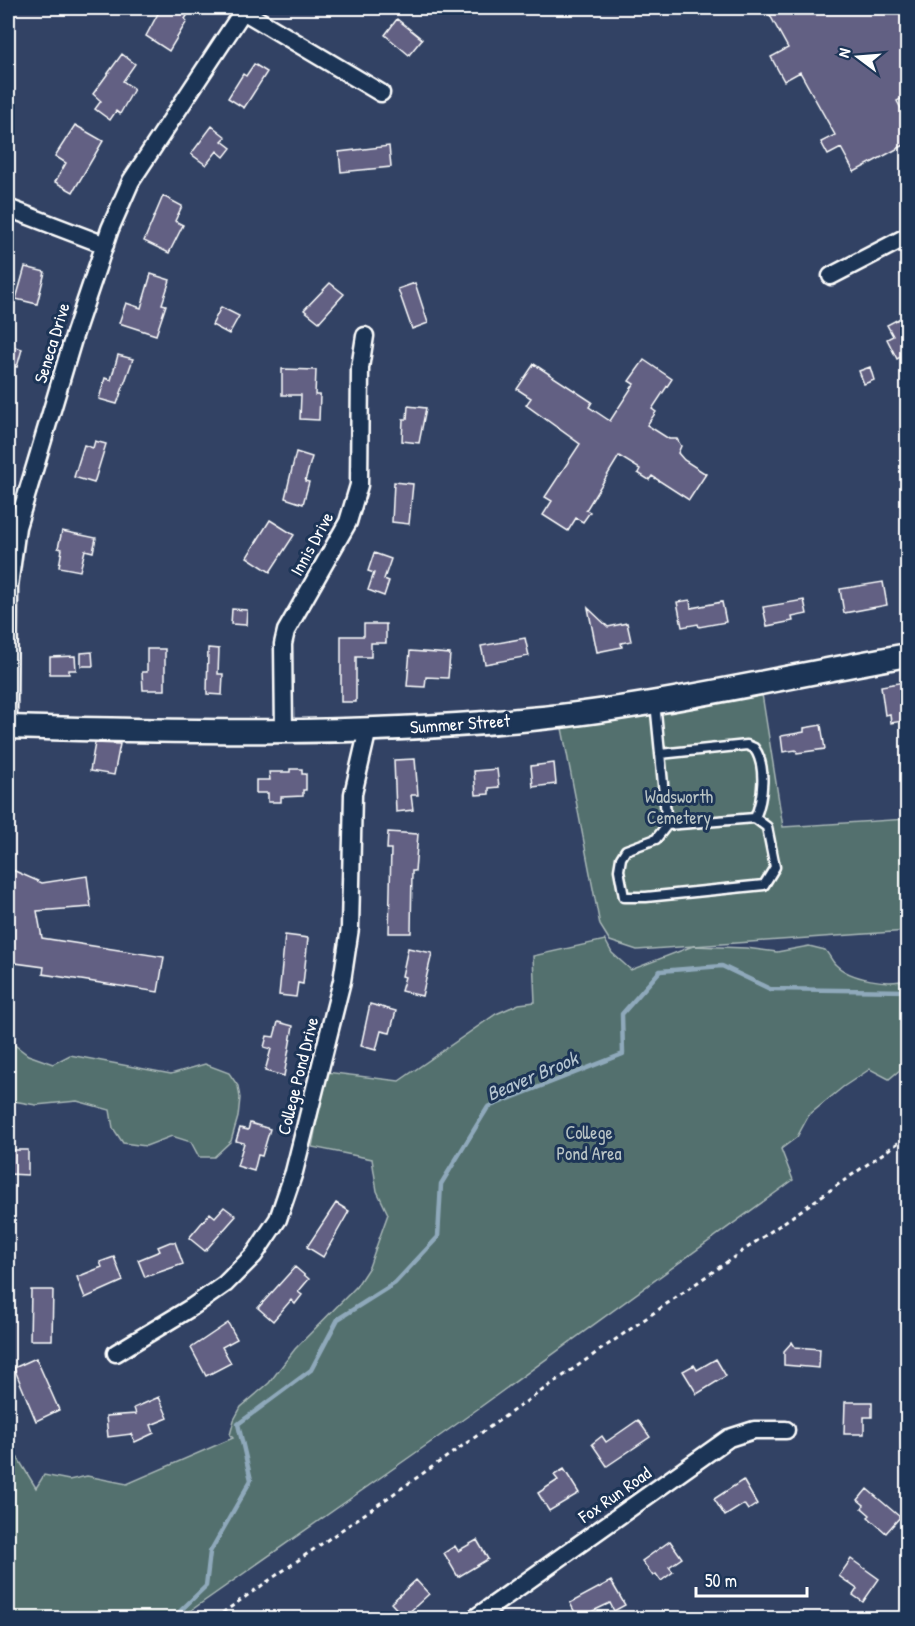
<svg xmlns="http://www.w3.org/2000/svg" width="915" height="1626" viewBox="0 0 915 1626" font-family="'Patrick Hand',sans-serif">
	<rect width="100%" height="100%" fill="#324264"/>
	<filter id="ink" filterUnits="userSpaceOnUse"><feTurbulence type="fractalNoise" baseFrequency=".0167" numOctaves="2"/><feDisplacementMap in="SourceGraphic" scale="12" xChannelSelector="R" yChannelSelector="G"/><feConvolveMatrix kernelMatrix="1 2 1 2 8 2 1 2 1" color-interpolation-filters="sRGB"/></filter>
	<g filter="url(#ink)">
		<path fill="#526f6e" stroke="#a8b7b6" stroke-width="1.5" d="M762,694l21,133 124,-8v112l-270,19 -27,-9 -10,-16 -38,-197 146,-28z
			M605,940l7,13 19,17 62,-24 53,2 31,4 32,-6 16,4c4,4 7,12 11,15 14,14 54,21 71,14v85l-18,15 -19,-10 -27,18 -34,28 -12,22 -16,12 12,31 -332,241 -281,197h-172v-176l28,46 8,-13 25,5 18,-4 40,8 106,-46 -3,-3 4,-15 7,-13 28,-24 26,-34 61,-62 13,-20 19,-53 -11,-23 -5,-32 -60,-12 14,-75 73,9 97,-67 23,-10 16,-2 -2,-46z
			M8,1040l20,15 25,9 17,-9 101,19 34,-10 24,9 9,13 2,12 -2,19 -7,24 -17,16h-15l-8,-15 -19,-6 -26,10 -23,-3 -10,-15 -3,-18 -33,-9 -41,4 -28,-5z"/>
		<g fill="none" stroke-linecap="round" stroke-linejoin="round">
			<path stroke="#8fa9bb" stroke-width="4.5" d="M173,1618l33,-32 4,-34 41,-72 -13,-56 73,-54 27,-51 57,-36 43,-46 3,-53 47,-77 135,-53 -1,-40 38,-43 62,-5 48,23 138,2"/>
		</g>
		<path fill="#626183" stroke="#fff" stroke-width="1.5" d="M161,8h31l-7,11 2,2 -18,30 -23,-15z
			M766,8h142v87l-11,6 11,20v22l-54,29 -13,-24 -13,7 -7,-13 14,-7 -35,-63 -16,9 -13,-24 17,-9z
			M397,19l25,20 -13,16 -24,-20z
			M122,54l13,10 -12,17 11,8 -14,25 -4,-3 -6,9 -15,-11 6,-8 -8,-7z
			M254,64l13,8 -23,36 -16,-10 15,-24 3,2z
			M75,125l28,16 -30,51 -18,-10 11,-19 -11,-7z
			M212,126l14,11 -4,4 9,7 -7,9 -7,-6 -11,14 -15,-11z
			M389,146l2,21 -50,5 -2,-20z
			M163,196l19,10 -7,15 8,4 -14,28 -25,-12z
			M25,267l20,5 -8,32 -21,-5z
			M151,274l19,6 -8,24 4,1 -10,30 -37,-12 7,-20 15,5z
			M330,283l14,11 -25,28 -15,-12z
			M415,283l13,40 -16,6 -14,-40z
			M221,307l18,9 -10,18 -17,-9z
			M908,314v39l-11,6 -10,-20 6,-3 -6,-11z
			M8,345l14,4 -5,18 -9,-2z
			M118,355l15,4 -16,45 -18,-5 6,-21 6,2z
			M644,360l28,19 -20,30 4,3 -9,13 22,14h8l4,7 -3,7 6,7 22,14 -17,26 -37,-24 -3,4 -11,-7 2,-4 -21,-13 -33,54 4,2 -7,10 -7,-4 -8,13 -25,-16 9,-14 -7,-4 35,-53 -54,-39 5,-7 -14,-9 17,-25 58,38 -3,5 21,14 24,-37 -5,-3z
			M870,367l4,13 -10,4 -5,-13z
			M282,369l34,1 -1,25h5l-1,25 -19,-1 1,-24h-19z
			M408,406l18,2 -7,35 -17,-2 1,-22h4z
			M95,441l11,3 -12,39 -20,-6 10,-32 9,3z
			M296,452l16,5 -7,24 4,1 -6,22 -18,-6z
			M394,482l19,2 -4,40 -17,-2z
			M270,520l24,15 -24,37 -23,-15z
			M62,531l34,7 -3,14 -8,-2 -5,21 -21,-4 3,-18 -4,-1z
			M374,553l17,6 -7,20 5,2 -5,15 -16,-6 6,-17 -6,-2z
			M883,582l4,23 -43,8 -4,-24z
			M690,600l1,8 31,-6 4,20 -27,5 -1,-3 -16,3 -5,-25z
			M804,600l3,14 -15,3 1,4 -26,5 -4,-19z
			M588,608l20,19 19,-4 4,18 -10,2 1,4 -25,5z
			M232,609l15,1 -1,15 -15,-1z
			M364,624h22v19h-15v14h-15v45h-15v-66h23z
			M525,638l4,18 -44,8 -4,-18z
			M208,648l11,1 -1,25h5l-1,21 -15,-1z
			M147,649h18v41h-22l-1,-18h5z
			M410,651l40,3 -2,24 -22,-1 -1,10 -18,-1z
			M92,652l1,14h-12v-13z
			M75,656l1,14h-7v4h-19v-17z
			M904,682l4,31 -6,1 1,7 -12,2 -1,-9 -5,1 -4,-29z
			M821,725l4,24 -28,4 -1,-3 -13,2 -2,-16 23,-4v-4z
			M95,743l25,1 -6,31 -24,-4z
			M415,759l3,36h-7l2,15 -17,2 -2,-52z
			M554,763l2,21 -23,3 -2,-21z
			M290,769h12v5h4v16h-3v6l-22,1v5h-13v-9h-12v-13h14l-1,-8h21z
			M497,769l2,18 -10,1v6l-13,1 -2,-24z
			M388,832l30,2 -3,37h-3l-1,62h-22l2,-84h-4z
			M8,868l34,15 45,-7 4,31 -54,4 5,27 122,19 -6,35 -115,-18 1,-7 -36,-5z
			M285,935l23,3 -5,46 -5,-1 -2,14 -17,-2z
			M408,948l24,5 -10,43 -21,-5 4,-14 -3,-1z
			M370,1004l26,7 -6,22 -9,-2 -5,19 -15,-4z
			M278,1022l15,4 -9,50 -19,-5 6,-22 -7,-2 3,-11 7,1z
			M250,1123l20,6 -8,27 -4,-1 -4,16 -17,-5 7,-23 -8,-2 4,-13 8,2z
			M8,1150h20v25l-20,-1z
			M336,1203l13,8 -26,46 -16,-10z
			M224,1207l12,9 -31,35 -16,-13 21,-25 5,4z
			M170,1242h5l8,22 -38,13 -7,-17 22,-9 -2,-4z
			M114,1257l9,24 -38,17 -8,-21 25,-10 -2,-5z
			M295,1267l14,12 -11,13 4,3 -7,9 -4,-4 -18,21 -15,-13z
			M31,1290h22l-1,50h-22z
			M228,1323l9,16 -15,8 9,16 -25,13 -15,-28z
			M792,1342l3,5 25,2 -1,19 -35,-3v-14z
			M36,1358l23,52 -23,11 -22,-53z
			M716,1359l10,17 -29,18 -14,-23 11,-6 3,5z
			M159,1397l9,21 -17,7 3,8 -19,9 -4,-8 -23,3 -2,-21 30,-2 -2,-6z
			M845,1402h27v15h-8v17h-20z
			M638,1420l12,17 -43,29 -15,-22 10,-8 4,6z
			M564,1469l15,24 -30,18 -11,-18 20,-13 -4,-5z
			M743,1480l14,24 -9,6 -4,-6 -19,12 -11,-17z
			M867,1489l33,28 -14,16 -18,-16 2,-2 -8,-7 2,-3 -6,-5z
			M477,1540l11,19 -30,18 -14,-24 11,-7 3,5z
			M670,1541l12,17 -13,9 4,5 -12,9 -5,-7 -3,2 -11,-15z
			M851,1559l28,20 -16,23 -10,-7 4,-6 -18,-13z
			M416,1580l13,14 -25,23 -13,-14z
			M611,1581l14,24 -11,6 -4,-8 -32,15 -8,-15z"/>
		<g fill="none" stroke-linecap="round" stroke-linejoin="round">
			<defs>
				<path id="lane" d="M655,702l12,123
					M660,754l87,-9 7,3c13,17 9,51 1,70l12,9 8,40 -11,18 -118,12h-22l-5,-27 2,-12 5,-8 30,-11 11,-14
					M667,825l88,-7"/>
				<path id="street" d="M243,11l138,82
					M8,208l97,37
					M831,276l77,-40
					M8,727l1,-141 8,-59 57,-191 36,-107 21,-48 114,-173
					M284,731l-1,-87 3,-13 62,-109 11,-37 1,-117 5,-32
					M116,1353l76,-46 33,-23 29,-29 24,-36 16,-47 48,-191 8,-53 3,-134 15,-65
					M475,1618l254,-180 25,-8h32"/>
				<path id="secondary" d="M8,727c174,5 349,9 523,-8 126,-12 251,-42 377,-64"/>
			</defs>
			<use href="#lane" stroke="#fff" stroke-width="13"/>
			<use href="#street" stroke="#fff" stroke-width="21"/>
			<use href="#secondary" stroke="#fff" stroke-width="27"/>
			<path stroke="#fff" stroke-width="3" stroke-dasharray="4.5 4.5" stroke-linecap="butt" d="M215,1618l693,-482"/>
			<use href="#lane" stroke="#1d3557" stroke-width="8"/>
			<use href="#street" stroke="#1d3557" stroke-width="16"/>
			<use href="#secondary" stroke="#1d3557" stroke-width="22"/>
		</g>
	</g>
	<g text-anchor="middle" stroke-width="6" stroke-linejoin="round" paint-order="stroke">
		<g font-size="18" fill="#fff" stroke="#1d3557">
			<text transform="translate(52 343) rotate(-73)" y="6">Seneca Drive</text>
			<text transform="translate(312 544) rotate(-61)" y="6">Innis Drive</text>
			<text transform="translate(460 724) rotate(-4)" y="6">Summer Street</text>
			<text transform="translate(298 1076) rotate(-76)" y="6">College Pond Drive</text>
			<text transform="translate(615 1495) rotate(-35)" y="6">Fox Run Road</text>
		</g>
		<g font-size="18" fill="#bac5c5" stroke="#1d3557">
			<text x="679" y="803">Wadsworth<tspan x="679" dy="21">Cemetery</tspan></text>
			<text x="589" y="1139">College<tspan x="589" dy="21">Pond Area</tspan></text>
		</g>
		<g font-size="20" font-style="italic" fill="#b5c5d1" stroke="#1d3557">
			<text transform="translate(532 1076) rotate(-23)" y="7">Beaver Brook</text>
		</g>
	</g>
	<rect width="915" height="1626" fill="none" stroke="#1d3557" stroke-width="30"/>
	<rect x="15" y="15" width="885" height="1596" fill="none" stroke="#fff" stroke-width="2" filter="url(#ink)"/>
	<g transform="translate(858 57) rotate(286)" stroke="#1d3557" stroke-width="4.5" paint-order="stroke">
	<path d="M0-4.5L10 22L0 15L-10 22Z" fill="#ffffff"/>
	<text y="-9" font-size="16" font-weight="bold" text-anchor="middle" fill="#ffffff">N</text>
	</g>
	<path d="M696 1587v9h111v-9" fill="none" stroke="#ffffff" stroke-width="3"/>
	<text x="705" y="1587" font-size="18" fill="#ffffff" stroke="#1d3557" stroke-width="4.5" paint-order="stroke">50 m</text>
</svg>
